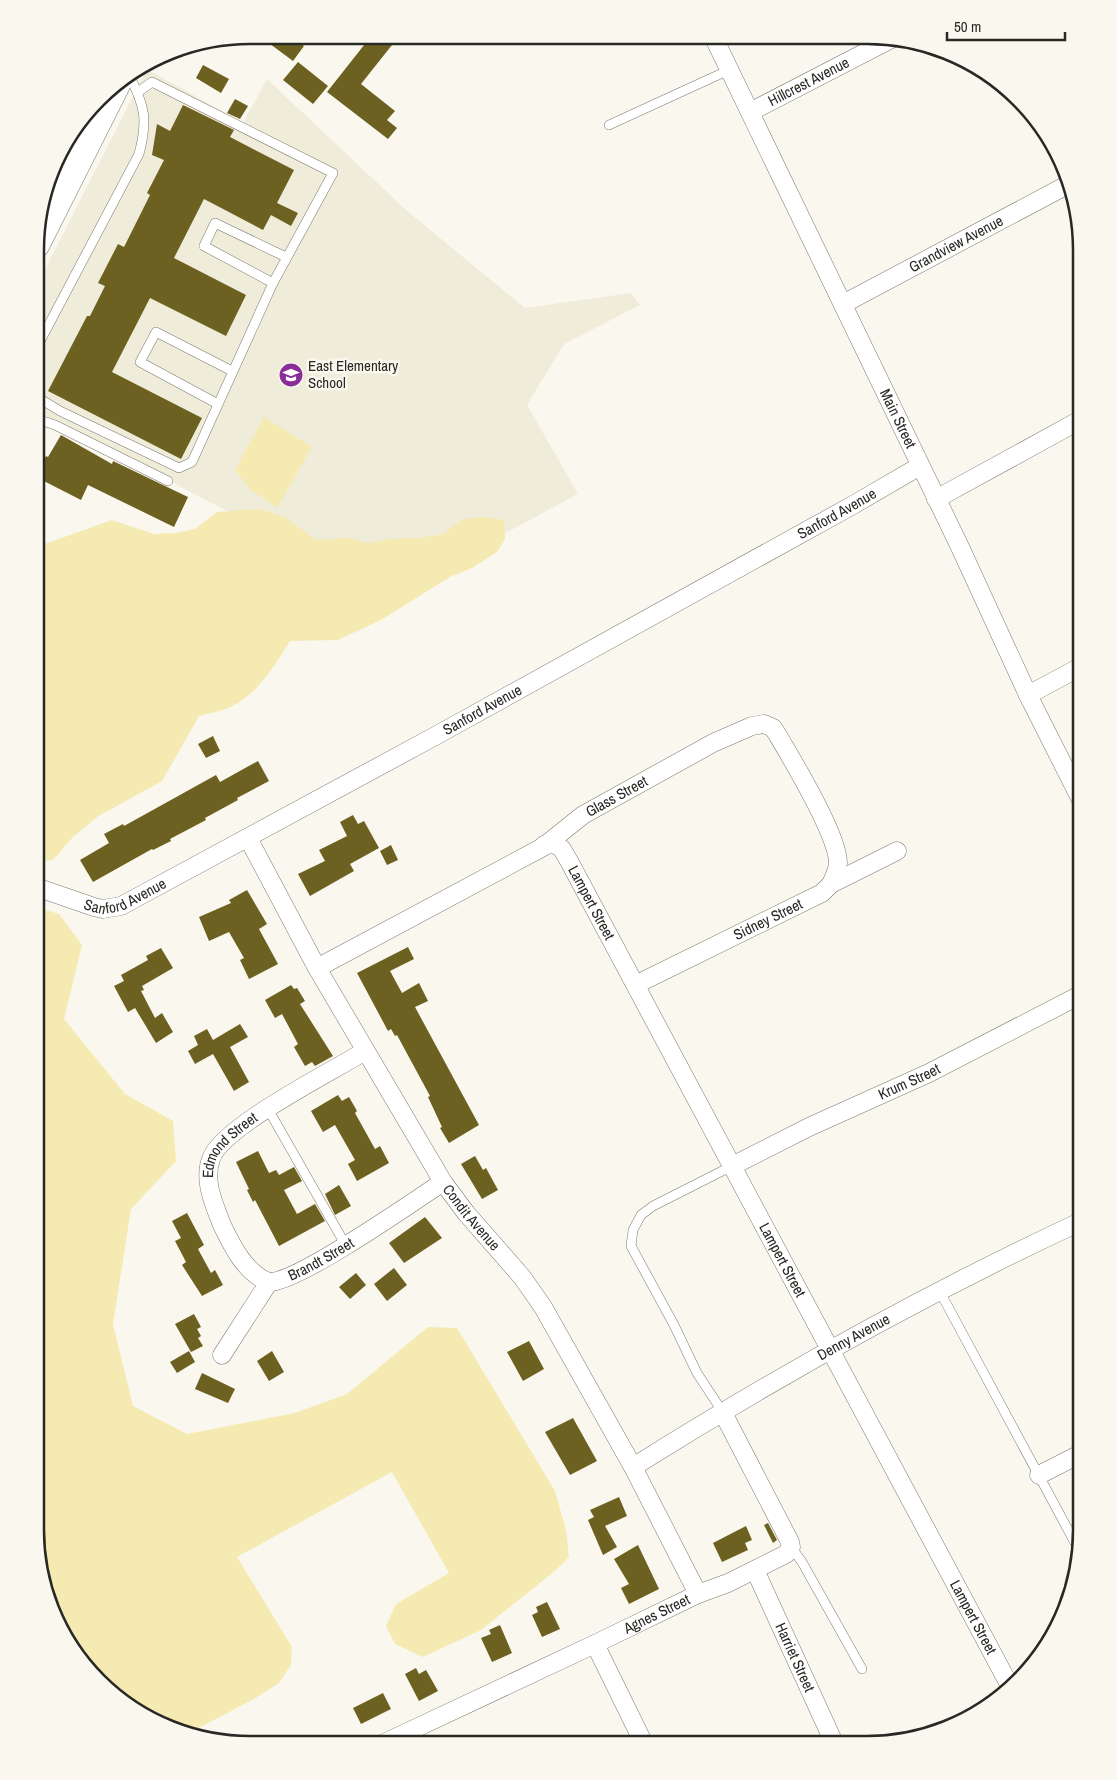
<svg xmlns="http://www.w3.org/2000/svg" width="1117" height="1780" viewBox="0 0 1117 1780" font-family="'Archivo Narrow',sans-serif">
	<rect width="100%" height="100%" fill="#faf8ee"/>
	<path fill="#efecda" d="M147,69l96,54 24,-44 139,131 119,98 106,-15 9,12 -76,39 -37,61 51,89 -169,91 -133,-48 -239,-126v-126z"/>
	<path fill="#f5eab2" d="M264,417l48,30 -35,61 -26,-18 -16,-20z
		M261,509l24,8 31,23 34,-2 18,5 21,-4 31,-1 23,-4 20,-15 21,-2 20,3 1,19 -8,13 -25,16 -22,9 -69,43 -43,20 -48,1c-16,25 -33,55 -62,67 -9,4 -20,5 -29,8l-37,65 -65,36 -24,20 -20,23 -17,2v-315l76,-27 42,14 21,-1 20,-4 22,-17z
		M36,907l23,7 23,31 -18,74 61,75 48,27 3,40 -45,48 -18,115 20,82 54,28 108,-21 52,-19 81,-67 29,1 98,163 11,39 3,27 -13,13 -75,60 -58,27 -28,-13 -9,-18 10,-22 53,-31 -57,-101 -155,85 55,90 -1,18 -12,18 -25,16 -67,35c-59,-16 -112,-65 -135,-121 -8,-20 -13,-60 -17,-83z"/>
	<path fill="#6d6121" d="M258,35h31l15,11 -11,15z
		M372,35h17l7,5 -35,44 34,27 -8,9 10,8 -9,11 -61,-47z
		M298,62l30,24 -15,18 -30,-24z
		M203,65l26,14 -8,14 -25,-15z
		M235,99l13,7 -8,13 -13,-6z
		M183,105l51,25 -4,7 64,33 -17,33 21,10 -7,13 -20,-11 -8,15 -59,-31 -30,59 72,37 -20,41 -76,-38 -38,74 90,46 -21,41 -133,-68 39,-75h3l15,-30 -7,-3 20,-39 6,3 26,-52 -3,-2 17,-33 -12,-5 5,-31 13,7z
		M61,435l51,29 1,-3 75,36 -14,30 -86,-42 -7,15 -45,-23 10,-21 2,1z
		M213,736l7,15 -14,7 -8,-14z
		M258,761l11,20 -32,17 1,2 -33,18 1,2 -36,19 1,2 -18,9 -1,-1 -59,33 -13,-22 29,-17 -5,-9 19,-10 1,2 92,-51 4,7z
		M353,815l5,9 6,-3 15,27 -29,16 4,7 -44,25 -12,-22 27,-13 -6,-11 28,-14 -7,-14z
		M391,845l7,15 -11,5 -7,-14z
		M247,890l20,34 -8,5 19,35 -29,15 -9,-19 4,-2 -15,-26 -20,9 -10,-24 32,-14 -2,-3z
		M408,947l6,12 -24,12 12,22 17,-10 9,18 -13,6 64,118 -30,18 -9,-15 2,-1 -14,-30 2,-1 -33,-61 -2,1 -4,-7 -3,2 -31,-58z
		M161,948l12,20 -31,18 2,4 -3,1 14,27 7,-5 11,19 -17,11 -21,-35 -7,4 -14,-26 10,-5 -3,-6 27,-15 -2,-4z
		M291,985l3,4 3,-1 8,13 -5,3 33,52 -18,10 -3,-4 -7,4 -11,-19 4,-3 -16,-30 -7,4 -10,-18z
		M240,1024l8,13 -18,10 19,35 -15,9 -21,-37 -18,10 -7,-13 10,-6 -4,-9 13,-7 6,11z
		M338,1095l4,6 7,-4 8,14 -2,2 20,36 5,-3 9,17 -32,18 -9,-17 7,-4 -20,-35 -12,7 -12,-21z
		M258,1151l11,22 7,-3 3,5 15,-8 8,14 -18,9 13,24 18,-10 10,17 -46,25 -24,-46 -2,2 -6,-12 2,-1 -13,-27z
		M475,1156l8,14 3,-2 12,22 -16,9 -21,-35z
		M339,1185l12,21 -16,9 -10,-21z
		M187,1213l17,32 -6,4 13,24 4,-3 8,15 -21,11 -20,-31 4,-3 -11,-21 6,-3 -9,-17z
		M425,1217l17,21 -38,25 -15,-20z
		M394,1268l13,17 -20,16 -13,-17z
		M356,1273l10,12 -16,14 -11,-12z
		M194,1314l7,13 -4,2 4,7 -3,2 5,8 -12,6 -16,-28z
		M529,1341l15,28 -21,12 -16,-29z
		M189,1351l6,11 -18,11 -7,-11z
		M272,1351l12,21 -15,9 -12,-20z
		M202,1373l33,16 -7,14 -33,-14z
		M573,1418l24,43 -27,14 -25,-43z
		M619,1497l8,19 -22,10 12,21 -14,8 -15,-35 6,-3 -4,-7z
		M768,1523l9,17 -4,3 -9,-18z
		M746,1526l6,14 -7,3 3,7 -26,12 -9,-19z
		M638,1545l21,44 -30,15 -8,-16 8,-4 -15,-25z
		M547,1602l13,27 -18,8 -10,-22 6,-3 -2,-5z
		M500,1625l12,28 -20,9 -11,-24 10,-4 -2,-4z
		M416,1668l3,6 7,-4 12,21 -19,10 -14,-27z
		M383,1693l8,16 -30,15 -8,-16z"/>
	<g fill="none" stroke-linecap="round" stroke-linejoin="round">
		<defs>
			<path id="lane" d="M609,125l120,-55
				M273,283l-69,-37 11,-23 71,34
				M37,347l102,-193c9,-34 6,-48 -10,-79
				M37,397l23,14 119,57 13,-6 81,-179 60,-110 -181,-91 -14,10
				M216,403l-76,-41 16,-30 76,39
				M37,419l18,6 113,56
				M268,1109l77,135
				M939,1290l141,262
				M722,1411l-25,-38 -23,-48 -43,-79 2,-16 8,-15 12,-9 81,-41
				M791,1547l11,15 60,107"/>
			<g id="street">
				<path id="s1" d="M713,36l247,511 68,148 54,107"/>
				<path id="s2" d="M750,112l145,-75"/>
				<path d="M52,172l18,7"/>
				<path id="s3" d="M843,304l226,-120"/>
				<path d="M936,499l146,-80"/>
				<path d="M1028,695l54,-29"/>
				<path id="s4" d="M248,838l69,130 126,214 23,31 56,64 21,30 90,160 65,127"/>
				<path id="s5" d="M544,845l11,-1 7,5 7,12 442,827"/>
				<path id="s6" d="M36,887l58,20 9,2 18,-3 316,-171 416,-230 67,-39"/>
				<path id="s7" d="M317,968l226,-121 40,-32 130,-72 39,-17 12,-2 9,4 4,6c16,27 60,100 61,128 0,8 -4,15 -7,22"/>
				<path id="s8" d="M637,984l185,-91 9,-9 66,-33"/>
				<path id="s9" d="M734,1165l75,-38 120,-54 153,-79"/>
				<path id="s10" d="M269,1282c-23,-8 -37,-36 -47,-57 -8,-21 -19,-44 -11,-66 10,-32 122,-88 154,-108"/>
				<path id="s11" d="M222,1355l47,-73c28,1 144,-80 174,-100"/>
				<path id="s12" d="M633,1467c145,-91 294,-174 449,-246"/>
				<path d="M1039,1475l43,-22"/>
				<path id="s13" d="M755,1570l80,175"/>
				<path d="M595,1644l49,100"/>
				<path id="s14" d="M382,1744l213,-100 103,-50 30,-11 58,-29 5,-7 -1,-5 -68,-131"/>
			</g>
			<path id="secondary" d="M37,245l82,-163"/>
		</defs>
		<use href="#lane" stroke="#7b7970" stroke-width="10"/>
		<use href="#street" stroke="#7b7970" stroke-width="19"/>
		<use href="#secondary" stroke="#7b7970" stroke-width="26"/>
		<use href="#lane" stroke="#fff" stroke-width="9"/>
		<use href="#street" stroke="#fff" stroke-width="18"/>
		<use href="#secondary" stroke="#fff" stroke-width="25"/>
	</g>
	<defs>
		<symbol id="school-disc" viewBox="-11 -11 22 22"><circle r="9.5" fill="#892e99" stroke="#faf8ee"/><path d="M0-5L7-2L0 1L-7-2ZM-4 1L0 2.5L4 1V4Q0 6-4 4Z" fill="#fff"/></symbol>
	</defs>
	<g fill-rule="evenodd">
		<use href="#school-disc" x="277" y="361" width="28" height="28"/>
	</g>
	<g text-anchor="middle" stroke-width="5" stroke-linejoin="round" paint-order="stroke">
		<g font-size="15" fill="#282824" stroke="#faf8ee">
			<text dy="5" stroke="none"><textPath href="#s2" startOffset="66">Hillcrest Avenue</textPath></text>
			<text dy="5" stroke="none"><textPath href="#s3" startOffset="128">Grandview Avenue</textPath></text>
			<text dy="5" stroke="none"><textPath href="#s1" startOffset="425">Main Street</textPath></text>
			<text dy="5" stroke="none"><textPath href="#s6" startOffset="905">Sanford Avenue</textPath></text>
			<text dy="5" stroke="none"><textPath href="#s6" startOffset="500">Sanford Avenue</textPath></text>
			<text dy="5" stroke="none"><textPath href="#s7" startOffset="346">Glass Street</textPath></text>
			<text dy="5" stroke="none"><textPath href="#s6" startOffset="95">Sanford Avenue</textPath></text>
			<text dy="5" stroke="none"><textPath href="#s5" startOffset="81">Lampert Street</textPath></text>
			<text dy="5" stroke="none"><textPath href="#s8" startOffset="146">Sidney Street</textPath></text>
			<text dy="5" stroke="none"><textPath href="#s9" startOffset="194">Krum Street</textPath></text>
			<text dy="5" stroke="none"><textPath href="#s10" startOffset="166">Edmond Street</textPath></text>
			<text dy="5" stroke="none"><textPath href="#s4" startOffset="441">Condit Avenue</textPath></text>
			<text dy="5" stroke="none"><textPath href="#s11" startOffset="144">Brandt Street</textPath></text>
			<text dy="5" stroke="none"><textPath href="#s5" startOffset="486">Lampert Street</textPath></text>
			<text dy="5" stroke="none"><textPath href="#s12" startOffset="256">Denny Avenue</textPath></text>
			<text dy="5" stroke="none"><textPath href="#s14" startOffset="304">Agnes Street</textPath></text>
			<text dy="5" stroke="none"><textPath href="#s5" startOffset="891">Lampert Street</textPath></text>
			<text dy="5" stroke="none"><textPath href="#s13" startOffset="96">Harriet Street</textPath></text>
		</g>
		<g font-size="15" fill="#282824" stroke="#faf8ee" text-anchor="start">
			<text x="308" y="371">East Elementary<tspan x="308" dy="17">School</tspan></text>
		</g>
	</g>
	<path d="M0 0H1117V1780H0ZM250 44H867A206 206 0 0 1 1073 250V1530A206 206 0 0 1 867 1736H250A206 206 0 0 1 44 1530V250A206 206 0 0 1 250 44Z" fill="#faf8ee" fill-rule="evenodd"/>
	<path fill="none" stroke="#282824" stroke-width="2.5" d="M250 44H867A206 206 0 0 1 1073 250V1530A206 206 0 0 1 867 1736H250A206 206 0 0 1 44 1530V250A206 206 0 0 1 250 44Z"/>
	<path d="M947 32v8h118v-8" fill="none" stroke="#282824" stroke-width="2.5"/>
	<text x="954" y="32" font-size="15" fill="#282824" stroke="#faf8ee" stroke-width="4" paint-order="stroke">50 m</text>
</svg>
